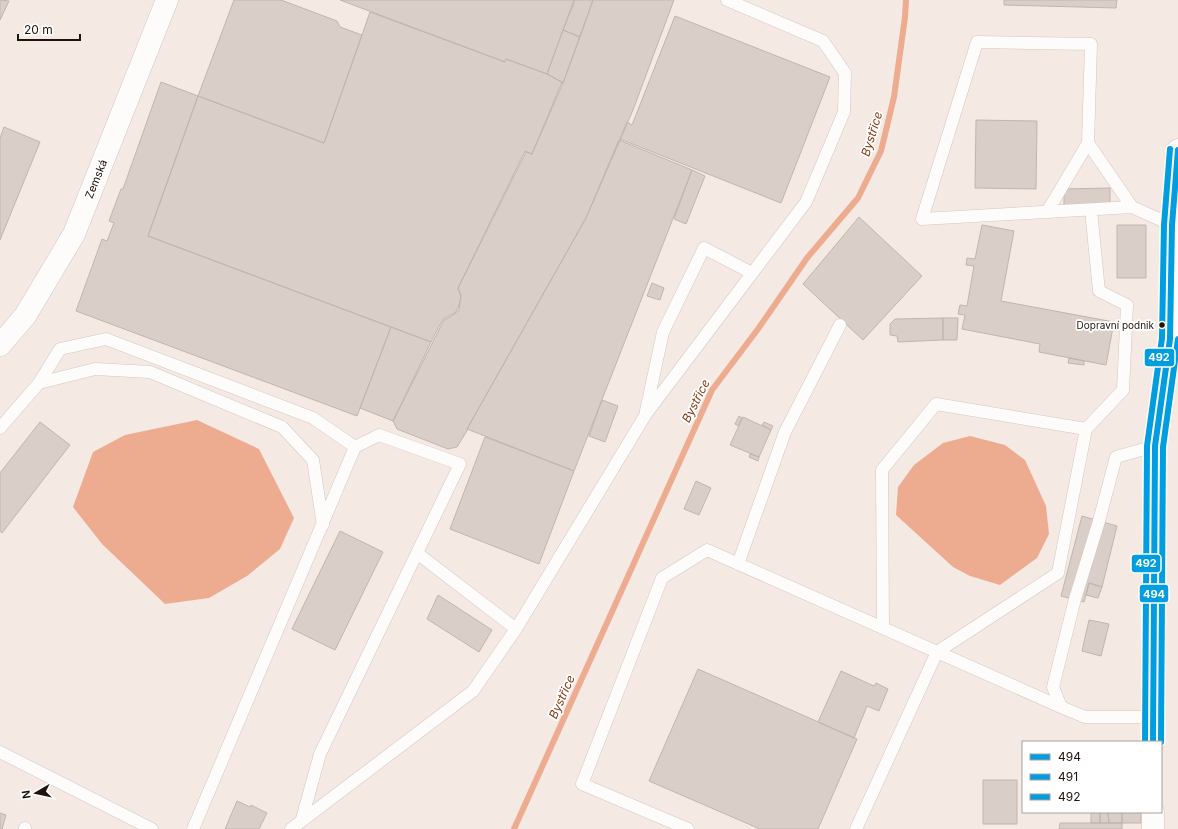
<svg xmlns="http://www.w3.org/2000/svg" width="1178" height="829" viewBox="0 0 1178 829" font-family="Inter,sans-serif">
	<rect width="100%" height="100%" fill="#f5e9e4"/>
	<path fill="#edac90" d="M197,420l62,29 35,69 -14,31 -33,27 -38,22 -44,6 -63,-60 -29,-37 20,-55 32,-17z
		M970,436l35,9 20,15 21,46 3,28 -12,24 -37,27 -30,-9 -17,-9 -57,-52 2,-28 16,-22 29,-22z"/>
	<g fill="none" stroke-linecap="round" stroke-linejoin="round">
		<path stroke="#edac90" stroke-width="6" d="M514,829l198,-439 46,-61 49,-71 51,-60 23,-47 13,-54 11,-80 1,-17"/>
	</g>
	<path fill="#dacec8" stroke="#c1b5b0" d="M0,0l9,1 -9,19z
		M234,0h47l56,21 3,6 22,8 -38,108 -126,-47z
		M340,0h234l-27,74 -41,-15 -1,3z
		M575,0h18l-13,37 -17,-7z
		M593,0h81l-41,110 -47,108 -119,211h1l-11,18 -9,2 -51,-20 -4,-8 51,-101 8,-4 7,-6 2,-15 -3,-7 68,-136 6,2 31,-71z
		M1004,0h113l-1,8 -112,-3z
		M370,12l135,50 1,-3 41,15 15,8 -30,72 -7,-3 -67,137 3,10 -3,10 -3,5 -12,6 -12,23 -283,-106 50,-140 126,47z
		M675,16l155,61 -49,126 -161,-64 7,-17 5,3z
		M563,30l17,7 -17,46 -16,-9z
		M161,82l37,14 -50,140 243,91 -34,89 -281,-105 26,-72 5,2 7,-18 -5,-2 12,-32h2z
		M976,120l61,1 -1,68 -61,-1z
		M4,127l36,15 -40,98v-102z
		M619,140l73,30 -118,301 -107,-42 119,-211z
		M692,170l13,6 -19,48 -12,-5z
		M1110,188v17l-46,1v-17z
		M859,217l63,59 -59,64 -60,-56z
		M982,225l32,6 -13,70 113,21 -8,43 -67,-13 1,-8 -78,-15 3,-14 -7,-1 2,-9 7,1 7,-40 -8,-1 1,-7 8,1z
		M1117,225h29v53h-29z
		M652,283l12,5 -4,12 -13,-4z
		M943,318v22l-45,2 -1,-6 -7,-1v-11l5,-5z
		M943,318h15l-1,22h-14z
		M391,327l40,15 -38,79 -33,-13z
		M1069,358l15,3v4l-16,-2z
		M602,400l16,6 -13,36 -16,-6z
		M739,416l3,2 -4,8 -3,-2z
		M743,417l28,13 -12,27 -29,-12z
		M40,422l30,23 -68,88 -2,-2v-58z
		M764,422l9,4 -2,4 -9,-5z
		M485,437l89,34 -35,93 -89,-35z
		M750,454l9,3 -1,4 -9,-4z
		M696,481l15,7 -12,27 -15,-6z
		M1082,516l35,10 -15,61 -13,-4 -5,19 -23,-6z
		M340,531l43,21 -48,98 -43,-21z
		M1089,583l13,4 -4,11 -12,-3z
		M438,595l54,35 -13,22 -52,-33z
		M1089,620l20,4 -8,32 -19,-5z
		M698,669l159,70 -39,90h-58l-111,-48z
		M841,671l33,15 2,-3 12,6 -9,22 -12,-5 -13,32 -36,-16z
		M983,780h34v44h-34z
		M237,801l13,6 1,-2 16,8 -8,16h-34z
		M1091,812h9v11h-9z
		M1100,812h8l1,11h-9z
		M1108,812h14v11h-13z
		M1122,812h19v11h-19z
		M0,813l6,2 -4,14h-2z
		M1060,823h62v6h-63z"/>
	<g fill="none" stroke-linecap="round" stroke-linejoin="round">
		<defs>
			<path id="service" d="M1088,143l44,64
				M1047,212l41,-69 3,-99 -114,-2 -55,177 210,-12 40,18
				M39,383l21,-34 46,-10 207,79 42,29 -162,382
				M646,411l17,-79 41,-84 48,25
				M0,428l39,-45 56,-14 55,3 132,55 31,33 10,65
				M1086,429l37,-39 4,-85 -28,-14 -8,-81
				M355,447l24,-12 81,29 -43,89
				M738,564l47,-132 55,-107
				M1153,717h-68l-24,-10 -8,-20 22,-88 24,-78 17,-64 39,-11
				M0,752l152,77
				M302,819l18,-65 97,-201 99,76
				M25,829v-1
				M291,829l182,-138 43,-62 130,-215 160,-212 38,-90 1,-39 -22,-32 -96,-41
				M688,829l-106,-45 80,-206 45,-28 354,157
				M856,829l81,-177 121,-79 28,-144 -150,-25 -54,66 1,158"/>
			<path id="minor" d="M0,345l25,-29 49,-82 93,-234
				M1153,742l2,-296 15,-107 2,-114 6,-75
				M1153,812v17"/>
		</defs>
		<use href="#service" stroke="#d2c6c1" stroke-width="13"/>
		<use href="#minor" stroke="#d2c6c1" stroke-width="23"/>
		<use href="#service" stroke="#fefcfb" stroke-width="12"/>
		<use href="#minor" stroke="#fefcfb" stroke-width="22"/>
		<defs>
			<path id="bus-1" d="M1153,742l2,-296 15,-107 2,-114 6,-75"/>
			<path id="bus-2" d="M1161,742l2,-295 15,-108"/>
			<path id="bus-3" d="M1145,742l2,-296 15,-108 2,-113 6,-76"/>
		</defs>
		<use href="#bus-1" stroke="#fff" stroke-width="9"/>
		<use href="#bus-2" stroke="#fff" stroke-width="9"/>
		<use href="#bus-3" stroke="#fff" stroke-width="9"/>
		<use href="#bus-1" stroke="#009ee0" stroke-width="6"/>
		<use href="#bus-2" stroke="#009ee0" stroke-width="6"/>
		<use href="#bus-3" stroke="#009ee0" stroke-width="6"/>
	</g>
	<circle fill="#1f130d" stroke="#fff" stroke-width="1.5" cx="1162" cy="325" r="3.5"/>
	<g text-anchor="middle" stroke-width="3.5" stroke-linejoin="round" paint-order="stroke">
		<g font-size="10" fill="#1f130d" stroke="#fff" text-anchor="end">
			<text x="1154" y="329">Dopravní podnik</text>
		</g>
		<g font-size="11" fill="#1f130d" stroke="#fff">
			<text transform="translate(96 179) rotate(-68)" y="4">Zemská</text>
		</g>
		<g font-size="12" font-style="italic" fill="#86380f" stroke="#fff">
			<text transform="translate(872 134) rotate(-73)" y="4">Bystřice</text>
			<text transform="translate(696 401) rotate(-63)" y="4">Bystřice</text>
			<text transform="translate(562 697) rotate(-66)" y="4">Bystřice</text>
		</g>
	</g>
	<g stroke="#fff" stroke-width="1.5">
		<rect x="1144" y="348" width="31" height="19" rx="4" fill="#009ee0"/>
		<rect x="1131" y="554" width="30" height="19" rx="4" fill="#009ee0"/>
		<rect x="1139" y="584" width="30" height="19" rx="4" fill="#009ee0"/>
	</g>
	<g font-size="11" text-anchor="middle" font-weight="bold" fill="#fff">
		<text x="1159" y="361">492</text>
		<text x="1146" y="567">492</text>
		<text x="1154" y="598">494</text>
	</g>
	<rect x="1022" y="741" width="140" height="72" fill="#ffffff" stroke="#a5a19e"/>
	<rect x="1030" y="754" width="20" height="6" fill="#009ee0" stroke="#a5a19e"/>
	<text x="1058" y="761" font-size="12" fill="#1f130d">494</text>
	<rect x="1030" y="774" width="20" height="6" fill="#009ee0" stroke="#a5a19e"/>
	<text x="1058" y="781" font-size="12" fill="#1f130d">491</text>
	<rect x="1030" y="794" width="20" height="6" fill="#009ee0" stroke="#a5a19e"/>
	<text x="1058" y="801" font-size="12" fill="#1f130d">492</text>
	<g transform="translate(36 793) rotate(261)" stroke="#ffffff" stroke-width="3" paint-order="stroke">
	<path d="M0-3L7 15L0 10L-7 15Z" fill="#1f130d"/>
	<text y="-6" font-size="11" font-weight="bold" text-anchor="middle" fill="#1f130d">N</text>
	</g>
	<path d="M18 34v6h62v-6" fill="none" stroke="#1f130d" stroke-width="2"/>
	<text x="24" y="34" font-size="12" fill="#1f130d" stroke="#ffffff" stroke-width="3" paint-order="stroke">20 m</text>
</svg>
